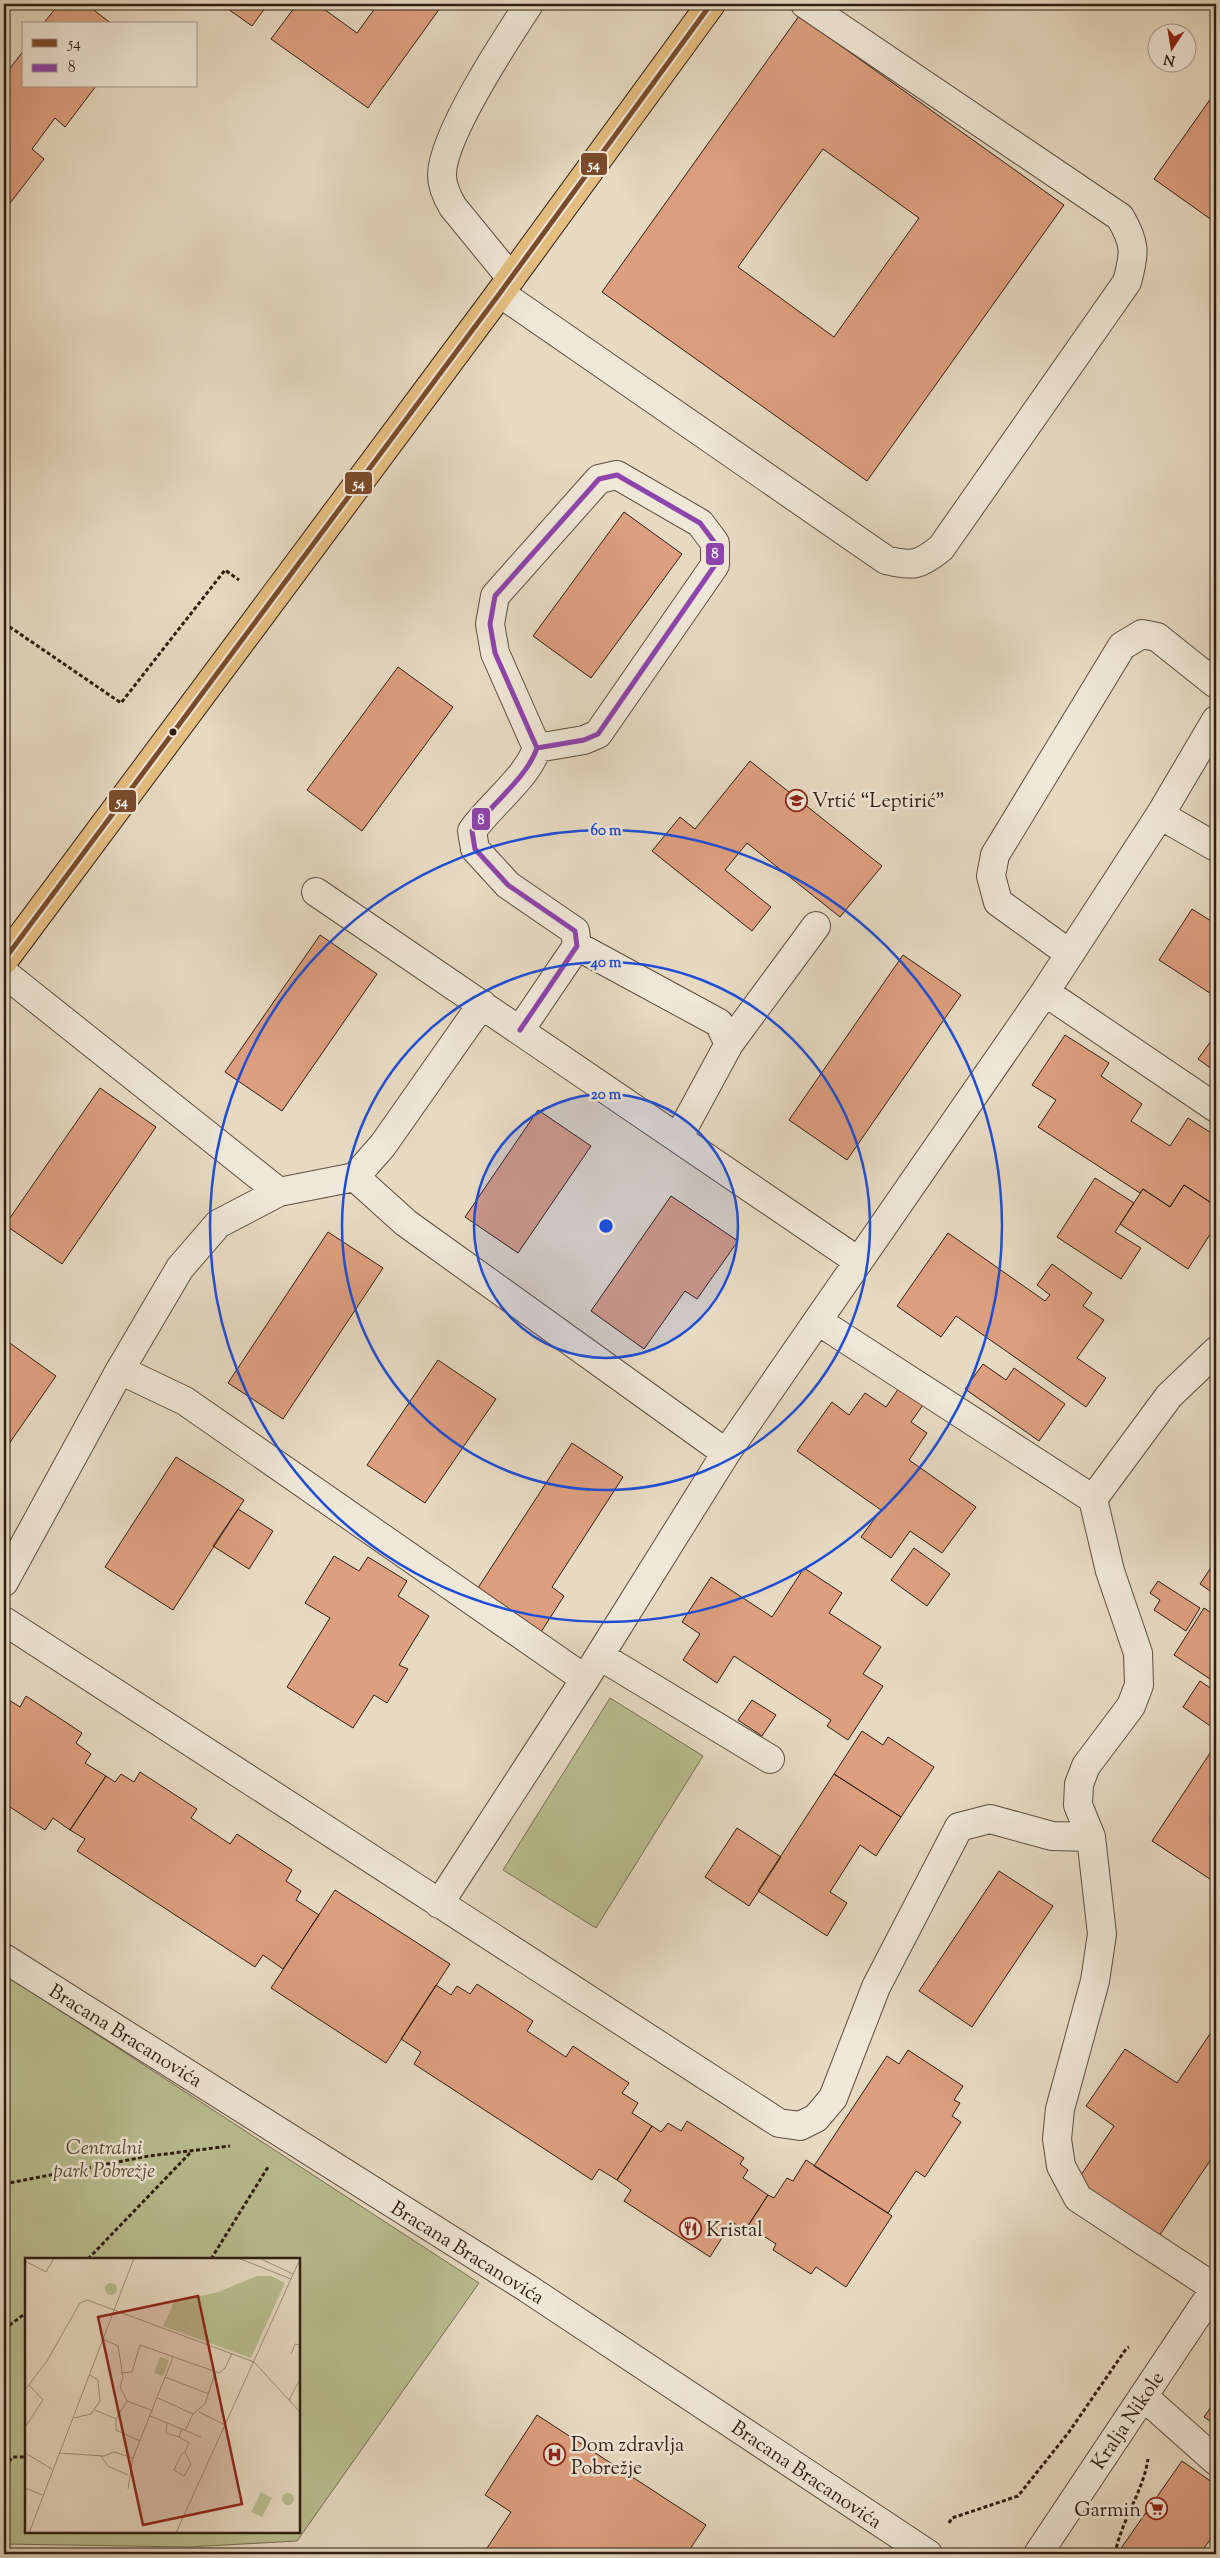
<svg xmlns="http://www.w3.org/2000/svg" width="1220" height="2558" viewBox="0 0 1220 2558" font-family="'Sorts Mill Goudy',serif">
	<rect width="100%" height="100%" fill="#e7dac2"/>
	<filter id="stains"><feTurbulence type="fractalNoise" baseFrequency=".004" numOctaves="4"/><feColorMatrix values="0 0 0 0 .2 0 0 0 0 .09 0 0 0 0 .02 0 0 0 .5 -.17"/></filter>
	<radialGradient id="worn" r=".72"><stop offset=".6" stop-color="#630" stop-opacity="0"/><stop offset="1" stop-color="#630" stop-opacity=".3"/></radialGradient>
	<path fill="#b9be90" stroke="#746e52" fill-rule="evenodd" d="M610,1698l93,58 -107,172 -93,-58z
		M4,1974l475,309 -182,258 -108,6 -185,-3zM26,2259h273v273h-273z"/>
	<path fill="#dd9f7f" stroke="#2f1e13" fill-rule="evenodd" d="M59,4h27l26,20h-69z
		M221,4h47l-16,22z
		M297,4h20l40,29 21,-29h65l-75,104 -97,-69z
		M799,16l265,189 -197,276 -265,-189zM823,149l96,69 -85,119 -96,-70z
		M24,50v36h72l-31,41 -10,-9 -23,31 12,10 -40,52v-135z
		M1216,91v132l-62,-44z
		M624,512l58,42 -91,124 -58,-42z
		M398,667l55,40 -91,124 -55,-41z
		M750,761l132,105 -42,51 -93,-74 -22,27 46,37 -19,24 -100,-80 28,-34 15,12z
		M1192,909l24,15v73l-57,-37z
		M320,935l57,39 -95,137 -57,-39z
		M903,955l58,40 -114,165 -58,-40z
		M1216,1034v38l-18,-13z
		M1065,1035l44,28 -8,13 41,28 -11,17 39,25 18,-28 28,18v70l-32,-21 -14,22 -27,-18 -3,4 -102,-66 18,-27 -24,-15z
		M100,1088l56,39 -94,137 -57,-39z
		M538,1110l53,36 -73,107 -53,-36z
		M1095,1178l39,25 -19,29 26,16 -20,31 -64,-42z
		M1184,1185l32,21v19l-28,44 -68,-45 23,-35 27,18z
		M671,1196l67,45 -41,58 -12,-8 -41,58 -53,-38z
		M328,1232l55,36 -100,151 -55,-36z
		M948,1233l97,68 5,-6 -13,-10 15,-21 40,29 -9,13 21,14 -27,38 29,20 -20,29 -130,-91 -15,21 -44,-31z
		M7,1341l49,35 -52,75v-105z
		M438,1360l58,39 -71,104 -58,-38z
		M983,1364l23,16 8,-12 51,36 -26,37 -74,-52z
		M899,1388l24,17 -12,17 16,11 -18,27 67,47 -34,46 -32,-22 -19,27 -30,-21 20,-27 -84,-59 35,-49 17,13 16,-22 21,14z
		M572,1443l51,34 -71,110 12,9 -23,36 -65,-41z
		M176,1457l68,43 -71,110 -68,-43z
		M238,1509l35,22 -24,38 -36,-23z
		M914,1548l36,26 -23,32 -36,-26z
		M334,1556l25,15 9,-14 39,24 -9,15 31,20 -30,49 9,4 -21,34 -13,-8 -21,33 -66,-41 43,-69 -25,-15z
		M1216,1560v35l-16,-11z
		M804,1568l38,25 -13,20 52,34 -18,27 20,12 -35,54 -21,-14 4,-6 -97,-64 -17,27 -34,-23 17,-26 -18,-12 29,-45 61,40z
		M1158,1581l42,27 -14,23 -32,-21 6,-10 -10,-7z
		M1204,1608l12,8v67l-42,-28z
		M1200,1681l16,11v38l-33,-23z
		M26,1696l56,37 -6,10 15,11 -6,9 21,13 -36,54 -17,-12 -8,12 -41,-27v-106l16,10z
		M752,1700l24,15 -14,21 -24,-16z
		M862,1731l21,14 5,-8 46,30 -33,50 -67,-43z
		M1216,1744v139l-64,-42z
		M140,1772l57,37 -6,9 39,26 7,-10 55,36 -6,11 15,10 -5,9 23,15 -36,54 -20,-14 -8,12 -178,-116 8,-12 -15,-9 36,-54 9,6 6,-8 13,8z
		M834,1774l67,43 -25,39 -16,-11 -30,47 17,11 -20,33 -69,-45z
		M737,1828l44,29 -32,49 -44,-29z
		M999,1871l54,35 -81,121 -53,-36z
		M335,1890l115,74 -64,99 -115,-75z
		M477,1984l56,37 -6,10 39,26 7,-11 56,37 -7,10 16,10 -6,10 20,13 -35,54 -18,-11 -7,11 -178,-116 7,-12 -20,-13 35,-54 15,10 6,-9 13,8z
		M1216,2025v127l-59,87 -82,-55 39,-58 -28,-20 39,-57 52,34z
		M908,2050l55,36 -9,14 6,3 -8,13 9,6 -36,55 -9,-6 -28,42 -74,-47 73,-110 12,8z
		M687,2121l57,37 -4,6 8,6 -5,8 25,17 -23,35 -13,-8 -22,35 -86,-56 7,-11 -14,-10 35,-54 9,6 7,-9 13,8z
		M806,2160l86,56 -46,71 -30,-20 -5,7 -38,-24 3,-6 -28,-18 20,-31 6,3 13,-20 6,3z
		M1216,2400v25l-12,-8z
		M537,2415l169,110 -18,27 3,2h-208l28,-42 -26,-17z
		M1182,2461l34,24v46l-16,23h-83z"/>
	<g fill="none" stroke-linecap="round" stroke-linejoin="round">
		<defs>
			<path id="minor" d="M511,278l-58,-71c-6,-10 -11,-20 -11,-32 0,-39 64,-136 87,-171
				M500,293l386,267c27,7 34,5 55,-12l186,-266c8,-29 9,-38 -7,-65l-315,-213
				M1160,815l56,32
				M316,892l542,369
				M577,946l142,77 10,21 -51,94
				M1070,954l-72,-52 -7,-26 4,-21 127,-209 20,-12 15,3 59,47
				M4,973l275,219
				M1045,992l171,116
				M520,1030l57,-84 -2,-15 -67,-46 -33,-36 -3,-18c19,-27 55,-53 65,-83l-42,-95 -5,-29 5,-28 104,-117 18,-4 83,48 15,20v22l-117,169 -14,6 -47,8
				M729,1044l87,-118
				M355,1177l51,46 320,230
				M818,1321l275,178 17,72 28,82 1,32 -8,21 -45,60 -7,18 -1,21 13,32 11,97 -7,47 -35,128 -3,30 4,27 17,32 137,90
				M120,1370l65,31 400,278
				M1093,1499l76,-103 47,-45
				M4,1582l116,-212 60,-102 38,-44 61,-32 76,-15 28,-32 99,-141
				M4,1621l775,502 21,3 16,-8 17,-20 43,-111 83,-160 31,-8 62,17 39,1
				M600,1656l170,103
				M439,1904l146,-225 141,-226 319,-461 115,-177 56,-95
				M4,1958l523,330 401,266
				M1143,2396l73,65
				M1038,2554l178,-267"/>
			<path id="major" d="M4,960l496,-667 211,-289"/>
		</defs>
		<use href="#minor" stroke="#5d4d3f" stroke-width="30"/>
		<use href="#major" stroke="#2f1e13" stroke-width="30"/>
		<path stroke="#2f1e13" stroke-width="3" stroke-dasharray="4 2.5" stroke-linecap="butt" d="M4,623l117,80 104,-133 14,10
			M4,2184l145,-28 81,-10
			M88,2259l102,-106
			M211,2259l57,-92
			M4,2329l22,-16
			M4,2466l9,-9h13
			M949,2523l3,-5 66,-22 51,-64 57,-83 3,-2
			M1115,2554c6,-33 28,-62 33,-95"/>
		<use href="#minor" stroke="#efe7d7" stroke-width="28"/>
		<use href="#major" stroke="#e4bd81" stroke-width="28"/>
		<defs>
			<path id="bus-1" d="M4,960l496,-667 211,-289"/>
			<path id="bus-2" d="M520,1030l57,-84 -2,-15 -67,-46 -33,-36 -3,-18c19,-27 55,-53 65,-83l-42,-95 -5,-29 5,-28 104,-117 18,-4 83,48 15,20v22l-117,169 -14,6 -47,8"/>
		</defs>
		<use href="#bus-1" stroke="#efe7d7" stroke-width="9"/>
		<use href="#bus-2" stroke="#efe7d7" stroke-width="9"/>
		<use href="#bus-1" stroke="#7a4b2a" stroke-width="5"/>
		<use href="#bus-2" stroke="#8e44ad" stroke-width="5"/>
	</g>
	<circle cx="606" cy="1226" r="132" fill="#1d4ed8" fill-opacity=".12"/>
	<g fill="none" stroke="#1d4ed8" stroke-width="2.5">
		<circle cx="606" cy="1226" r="132"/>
		<circle cx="606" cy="1226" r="264"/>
		<circle cx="606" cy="1226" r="396"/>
	</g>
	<defs>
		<symbol id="school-ring" viewBox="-11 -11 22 22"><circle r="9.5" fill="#efe7d7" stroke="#8f2418" stroke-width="1.5"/><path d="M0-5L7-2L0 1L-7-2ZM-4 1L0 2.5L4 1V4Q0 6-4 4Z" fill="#8f2418"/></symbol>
		<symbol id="restaurant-ring" viewBox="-11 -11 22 22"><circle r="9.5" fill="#efe7d7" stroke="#8f2418" stroke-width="1.5"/><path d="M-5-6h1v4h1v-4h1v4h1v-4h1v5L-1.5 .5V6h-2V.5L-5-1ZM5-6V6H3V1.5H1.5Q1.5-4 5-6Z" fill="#8f2418"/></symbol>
		<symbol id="hospital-ring" viewBox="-11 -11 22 22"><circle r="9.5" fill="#efe7d7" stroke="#8f2418" stroke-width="1.5"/><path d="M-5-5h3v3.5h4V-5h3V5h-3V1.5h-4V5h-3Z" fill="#8f2418"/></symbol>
		<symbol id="supermarket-ring" viewBox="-11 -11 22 22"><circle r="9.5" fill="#efe7d7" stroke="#8f2418" stroke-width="1.5"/><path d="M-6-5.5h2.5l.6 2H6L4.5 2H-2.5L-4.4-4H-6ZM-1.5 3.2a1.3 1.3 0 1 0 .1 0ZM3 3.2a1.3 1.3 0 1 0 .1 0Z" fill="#8f2418"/></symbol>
	</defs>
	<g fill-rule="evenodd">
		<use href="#school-ring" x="784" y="788" width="25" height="25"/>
		<use href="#restaurant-ring" x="678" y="2216" width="25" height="25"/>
		<use href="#hospital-ring" x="542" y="2442" width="25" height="25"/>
		<use href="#supermarket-ring" x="1144" y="2496" width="25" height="25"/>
	</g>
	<circle fill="#2f1e13" stroke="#efe7d7" stroke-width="2" cx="173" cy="732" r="4.5"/>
	<g text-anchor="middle" stroke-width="5" stroke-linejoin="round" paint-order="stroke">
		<g font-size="20" fill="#2f1e13" stroke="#efe7d7" text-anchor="start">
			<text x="812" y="807">Vrtić “Leptirić”</text>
			<text x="706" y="2236">Kristal</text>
			<text x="571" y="2451">Dom zdravlja<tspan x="571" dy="23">Pobrežje</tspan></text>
			<text x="1141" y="2516" text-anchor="end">Garmin</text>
		</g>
		<g font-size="20" fill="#2f1e13" stroke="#efe7d7">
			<text transform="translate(126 2035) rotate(32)" y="7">Bracana Bracanovića</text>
			<text transform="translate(468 2252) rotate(32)" y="7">Bracana Bracanovića</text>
			<text transform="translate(1127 2420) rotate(-56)" y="7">Kralja Nikole</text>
			<text transform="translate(807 2474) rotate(34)" y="7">Bracana Bracanovića</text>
		</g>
		<g font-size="20" font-style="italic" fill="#584e38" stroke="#efe7d7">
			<text x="104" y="2154">Centralni<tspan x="104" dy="23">park Pobrežje</tspan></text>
		</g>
	</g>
	<g transform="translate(25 2258)">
		<rect width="275" height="275" fill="#e7dac2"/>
		<path d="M232,18h14l14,7 -34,75 -88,-32 11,-24 44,-10zM80 31a6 6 0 1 1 12 0a6 6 0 1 1-12 0ZM135,99l9,3 -6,16 -9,-3zM236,234l11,6 -10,19 -11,-5zM257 241a6 6 0 1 1 12 0a6 6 0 1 1-12 0Z" fill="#b9be90"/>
		<path fill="none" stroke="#9d8f7c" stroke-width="1" d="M213,0l53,21M234,0l34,16M0,3l21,11 8,-14M78,81l15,7 5,31 -3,10 7,14 26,10M266,96l4,-10 5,1M229,104l46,50M96,115l11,-1 8,-27 79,28 6,-5 7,-15M140,119l44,17M0,132l22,-29 33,-58 7,-3 167,62M133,140l35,16M264,142l11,-21M70,152l21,9 11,-18M174,154l26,13M125,158l51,21M49,160l17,-4 9,-13 -2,-21 -8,-5M91,161v11l24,11M142,165l-1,10 13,4M0,169l18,-27 -14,-15M157,171l-3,8 10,6 -4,9 6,12 -7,12 -10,-6 7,-15 4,-3M160,173l8,-17 12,-10 10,-31M0,195l27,16M34,195l45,3 10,-4 19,6M75,197l8,11 20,9M0,230l17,7M103,231l5,-31 40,-101M4,275l105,-275M151,275l124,-274"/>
		<path fill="#8f2418" fill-opacity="0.15" stroke="#8f2418" stroke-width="2.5" d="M173,38l44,208 -99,21 -45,-208z"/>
		<rect width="275" height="275" fill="none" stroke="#2f1e13" stroke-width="2.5"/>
	</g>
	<circle cx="606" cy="1226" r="8" fill="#1d4ed8" stroke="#efe7d7" stroke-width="2.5"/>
	<g font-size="15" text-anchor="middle" font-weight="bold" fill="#1d4ed8" stroke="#efe7d7" stroke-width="5" stroke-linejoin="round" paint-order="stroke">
		<text x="606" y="835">60 m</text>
		<text x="606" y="967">40 m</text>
		<text x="606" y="1099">20 m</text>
	</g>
	<g stroke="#efe7d7" stroke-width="2">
		<rect x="580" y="152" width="28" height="24" rx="5" fill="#7a4b2a"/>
		<rect x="344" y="471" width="29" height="24" rx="5" fill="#7a4b2a"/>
		<rect x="705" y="542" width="20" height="24" rx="5" fill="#8e44ad"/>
		<rect x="108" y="789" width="29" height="24" rx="5" fill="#7a4b2a"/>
		<rect x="471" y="807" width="20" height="24" rx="5" fill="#8e44ad"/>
	</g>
	<g font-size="14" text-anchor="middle" font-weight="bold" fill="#fff">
		<text x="594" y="169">54</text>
		<text x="359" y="488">54</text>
		<text x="715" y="558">8</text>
		<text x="122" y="806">54</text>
		<text x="481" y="824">8</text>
	</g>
	<rect width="1220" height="2558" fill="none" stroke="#e7dac2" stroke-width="20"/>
	<rect x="5" y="5" width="1210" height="2548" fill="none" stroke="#2f1e13" stroke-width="2.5"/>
	<rect x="10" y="10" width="1200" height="2538" fill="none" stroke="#2f1e13"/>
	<rect x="22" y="22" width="175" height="65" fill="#efe7d7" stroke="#a29789"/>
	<rect x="32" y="39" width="25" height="8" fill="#7a4b2a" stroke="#a29789"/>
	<text x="68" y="48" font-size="15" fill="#2f1e13">54</text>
	<rect x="32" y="64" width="25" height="8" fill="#8e44ad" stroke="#a29789"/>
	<text x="68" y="72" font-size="15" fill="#2f1e13">8</text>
	<g transform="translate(1172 48) rotate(192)"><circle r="24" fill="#efe7d7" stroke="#a29789"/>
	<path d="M0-4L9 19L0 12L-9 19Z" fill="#8f2418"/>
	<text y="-8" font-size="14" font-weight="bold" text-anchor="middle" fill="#2f1e13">N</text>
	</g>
	<rect width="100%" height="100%" filter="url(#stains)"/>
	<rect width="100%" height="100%" fill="url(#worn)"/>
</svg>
